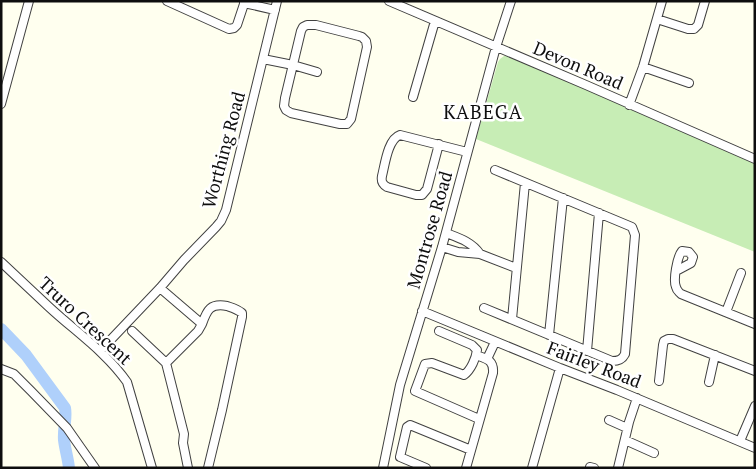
<svg xmlns="http://www.w3.org/2000/svg" width="756" height="469" viewBox="0 0 756 469" font-family="'PT Serif',serif">
	<rect width="100%" height="100%" fill="#ffffef"/>
	<path fill="#c7edb5" d="M504,56h8l243,106v90l-279,-113 22,-77 2,-3z"/>
	<g fill="none" stroke-linecap="round" stroke-linejoin="round">
		<path stroke="#afd0fb" stroke-width="12" d="M1,329l25,26 39,53c2,10 -2,21 -1,32 1,9 4,18 5,28"/>
		<defs>
			<path id="minor" d="M167,1l62,28 5,-1 3,-3 8,-24
				M389,1l197,84 169,74
				M244,3l31,7
				M657,19l31,10h6l4,-4 7,-24
				M307,25h9l43,11 3,1 4,4 1,6 -16,72 -4,5h-7l-49,-11 -5,-3 -2,-4 1,-8 16,-67 2,-4z
				M263,59l30,6 24,7
				M643,67l46,16
				M413,97l22,-76
				M1,104l28,-103
				M629,105l14,-38 19,-66
				M439,144l-12,45 -5,6h-6l-29,-8c-5,-3 -6,-6 -5,-11 3,-12 6,-37 18,-41l67,17
				M446,233c13,5 26,9 34,21
				M442,247l16,5 22,2 36,14
				M1,262c16,15 32,30 48,45 27,25 57,45 78,75l25,86
				M676,271l15,-8 2,-6 -4,-5 -7,-1c-5,6 -9,29 -6,36 1,4 2,4 5,7l74,30
				M160,288l42,36 -4,7 -32,32
				M484,308l128,53c6,0 10,-1 13,-7l10,-119 -3,-8 -137,-57
				M422,311l138,57 57,22 138,58
				M726,312l15,-39
				M512,319l13,-136
				M202,324c5,-14 8,-21 25,-18 6,2 10,3 15,7v4l-20,93 -14,58
				M132,331l34,32 18,71 -1,9 5,25
				M439,331l33,14 5,5c-1,8 -6,20 -13,25l-32,-12 -7,1 -10,27 64,28
				M549,335l14,-137
				M100,351l60,-63 24,-28 32,-33 5,-6 5,-11 51,-209
				M587,351l12,-138
				M487,359l8,-17
				M1,369l13,5 17,17 36,37 28,40
				M659,381l4,-36 1,-4 4,-2h5l82,32
				M709,382l6,-27
				M609,420l18,8
				M625,440l29,13
				M740,441l15,-35
				M590,467l4,1
				M383,468l17,-83 42,-138 54,-200 15,-46
				M426,468l-26,-11 7,-30 3,-2 61,25
				M466,468l27,-95c1,-13 -6,-14 -17,-18
				M532,468l28,-100
				M618,468l11,-46 8,-24"/>
		</defs>
		<use href="#minor" stroke="#414141" stroke-width="10"/>
		<use href="#minor" stroke="#fff" stroke-width="8"/>
	</g>
	<g text-anchor="middle" stroke-width="5" stroke-linejoin="round" paint-order="stroke">
		<g font-size="18" fill="#0e0e0e" stroke="#fff">
			<text transform="translate(578 66) rotate(23)" y="6">Devon Road</text>
			<text transform="translate(224 150) rotate(-75)" y="6">Worthing Road</text>
			<text transform="translate(430 230) rotate(-74)" y="6">Montrose Road</text>
			<text transform="translate(85 321) rotate(43)" y="6">Truro Crescent</text>
			<text transform="translate(594 365) rotate(21)" y="6">Fairley Road</text>
		</g>
		<g font-size="19" letter-spacing="1" fill="#0e0e0e" stroke="#fff">
			<text x="483" y="119">KABEGA</text>
		</g>
	</g>
	<rect width="756" height="469" fill="none" stroke="#0e0e0e" stroke-width="5"/>
</svg>
